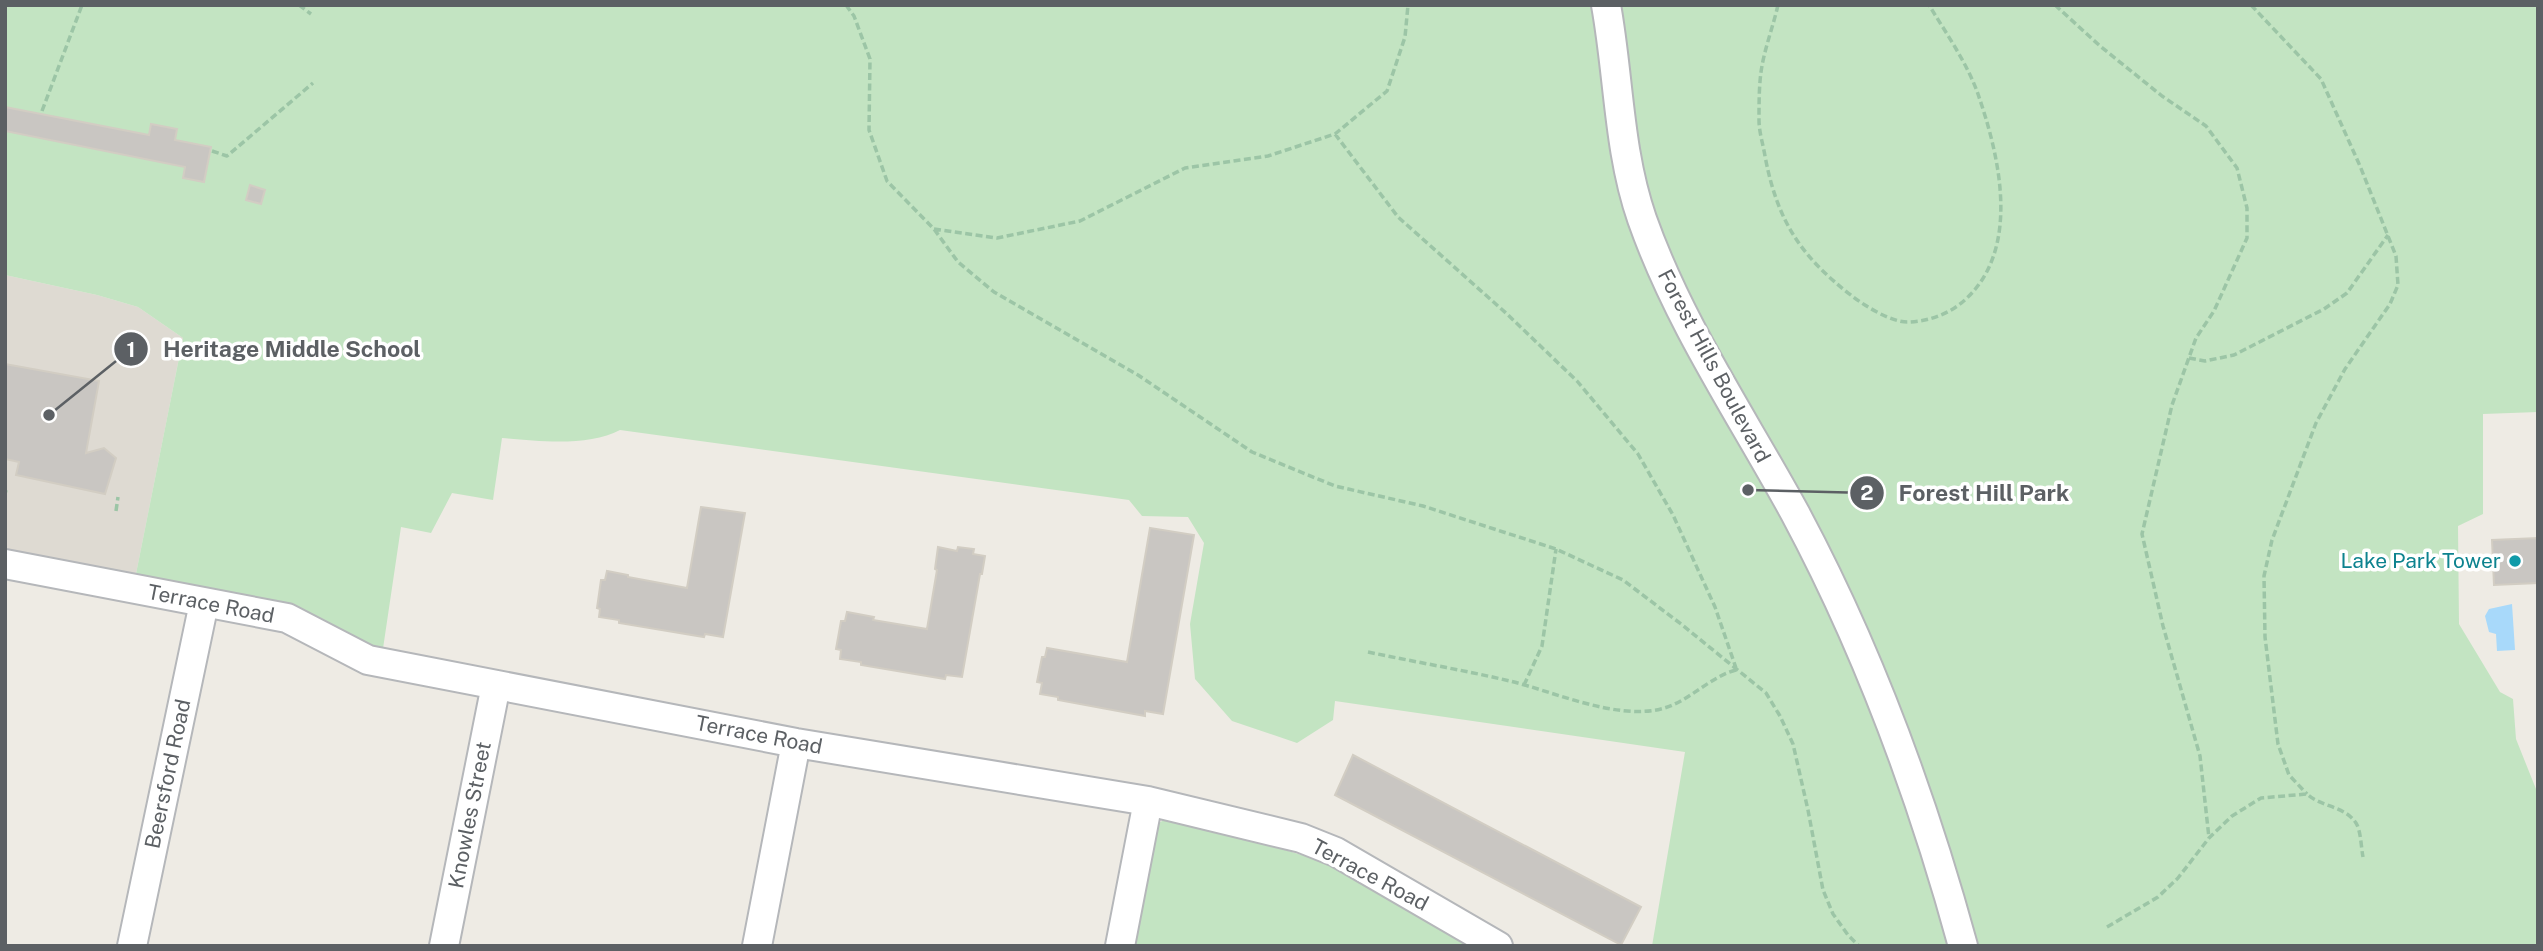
<svg xmlns="http://www.w3.org/2000/svg" width="2543" height="951" viewBox="0 0 2543 951" font-family="'Public Sans',sans-serif">
	<rect width="100%" height="100%" fill="#eeebe4"/>
	<path fill="#dedad2" d="M5,275l92,20 41,12 45,31 -50,251 -128,-25z"/>
	<path fill="#c3e4c2" d="M5,5h2533v407l-55,2v100l-25,12 1,98 41,68 13,7 3,40 22,55v152h-886l33,-194 -350,-51 -2,19 -36,23 -65,-22 -37,-42 -5,-55 14,-81 -16,-26 -46,-1 -13,-16 -509,-70c-31,17 -83,11 -118,8l-9,62 -41,-7 -21,40 -30,-6 -20,135 -94,-44 -154,-29 50,-251 -45,-31 -41,-12 -92,-20z
		M1164,820l32,3 109,33 31,12 98,53 37,25h-345l29,-121z"/>
	<path fill="#a8d9fa" d="M2512,604l3,46 -18,1 -1,-17 -7,-2 -4,-16 4,-7z"/>
	<path fill="#c9c6c2" stroke="#d2cdc3" stroke-width="2" d="M5,107l144,28 2,-11 26,5 -2,11 36,7 -7,35 -21,-4 2,-11 -180,-36z
		M250,185l15,5 -4,14 -15,-4z
		M5,364l94,17 -13,72 18,-5 12,10 -11,36 -89,-19 3,-13 -14,-3z
		M701,507l44,6 -22,124 -18,-3 -1,3 -85,-14v-3l-20,-3 1,-8 -3,-1 4,-28h4l2,-9 21,4v2l59,11z
		M1150,528l44,7 -31,179 -18,-3v5l-87,-16v-3l-18,-3 2,-11 -5,-1 5,-25h3l2,-9 80,14z
		M2538,538v45l-44,2 -2,-45z
		M938,547l19,4 1,-4 16,2 -1,5 12,2 -3,18h-2l-18,103 -16,-2 -1,4 -84,-14v-3l-21,-3 1,-9 -5,-1 5,-28h4l2,-9 27,5 -1,3 54,9 10,-59 -2,-1z
		M1353,755l288,152 -20,38 -286,-150z"/>
	<g fill="none" stroke-linecap="round" stroke-linejoin="round">
		<defs>
			<path id="minor" d="M1606,5c13,71 12,145 36,214 37,105 100,197 153,294 74,138 127,283 168,433
				M5,564l282,54 81,42 428,83 352,58 153,37 35,14 162,94
				M132,946l72,-343
				M444,946l52,-261
				M757,946l39,-203
				M1120,946l28,-145"/>
		</defs>
		<use href="#minor" stroke="#b5b7ba" stroke-width="32"/>
		<path stroke="#9cc5a6" stroke-width="3.5" stroke-dasharray="7 3.5" stroke-linecap="butt" d="M299,5l12,9
			M846,5l8,11 16,43 -1,71 18,51 47,48 24,33 36,30 144,83 114,77 83,34 88,20 133,43 67,31 58,44 85,69 14,23 13,28 15,66 15,80 10,24 15,21 11,11
			M1778,5c-5,22 -14,45 -17,67 -2,15 -2,32 -2,48 0,12 4,24 6,36 12,64 35,100 87,140 13,10 40,27 57,26 23,-1 45,-10 61,-27 50,-52 29,-140 8,-201 -11,-31 -32,-61 -49,-89
			M2055,5l45,41 62,50 44,30 31,42 10,40v30l-33,73 -18,27 -24,67 -30,129 21,92 37,130 9,82
			M2251,5l70,74 39,87 36,90 2,29 -8,19 -45,65 -29,54 -44,117 -8,36 1,61 13,107 11,31 18,19
			M42,111l40,-106
			M1335,134l63,83 109,97 70,67 61,73 35,61 42,92 21,61
			M212,151l15,5 86,-73
			M934,229l63,9 83,-17 105,-53 83,-12 67,-22 52,-43 18,-54 3,-32
			M2189,358l16,3 29,-6 90,-46 23,-16 41,-58
			M5,494l1,-4
			M116,511l2,-14
			M1368,652c47,10 95,18 142,29 45,11 105,39 151,28 28,-7 48,-32 75,-39
			M1524,685l18,-39 14,-97
			M2107,927l51,-30 20,-19 31,-40 23,-22 29,-18 46,-4c14,13 38,12 49,29 5,8 5,24 7,34"/>
		<use href="#minor" stroke="#fff" stroke-width="28"/>
	</g>
	<circle fill="#0f9aa8" stroke="#fff" stroke-width="2.5" cx="2515" cy="561" r="7"/>
	<g text-anchor="middle" stroke-width="7" stroke-linejoin="round" paint-order="stroke">
		<g font-size="21" fill="#5c6064" stroke="#fff">
			<text transform="translate(1714 366) rotate(62)" y="7">Forest Hills Boulevard</text>
			<text transform="translate(211 604) rotate(11)" y="7">Terrace Road</text>
			<text transform="translate(759 735) rotate(11)" y="7">Terrace Road</text>
			<text transform="translate(168 774) rotate(-78)" y="7">Beersford Road</text>
			<text transform="translate(470 815) rotate(-79)" y="7">Knowles Street</text>
			<text transform="translate(1370 875) rotate(28)" y="7">Terrace Road</text>
		</g>
		<g font-size="21" fill="#0d838f" stroke="#fff" text-anchor="end">
			<text x="2501" y="568">Lake Park Tower</text>
		</g>
	</g>
	<path fill="none" stroke="#5c6064" stroke-width="2.5" d="M49 415L131 349M1748 490L1867 493"/>
	<g fill="#5c6064" stroke="#fff" stroke-width="2.5">
		<circle cx="49" cy="415" r="7"/>
		<circle cx="1748" cy="490" r="7"/>
		<circle cx="131" cy="349" r="18"/>
		<circle cx="1867" cy="493" r="18"/>
	</g>
	<g font-size="21" text-anchor="middle" font-weight="bold" fill="#fff">
		<text x="131" y="357">1</text>
		<text x="1867" y="500">2</text>
	</g>
	<g font-size="23" text-anchor="middle" font-weight="bold" fill="#5c6064" stroke="#fff" stroke-width="7" stroke-linejoin="round" paint-order="stroke">
		<text x="292" y="357">Heritage Middle School</text>
		<text x="1984" y="501">Forest Hill Park</text>
	</g>
	<rect width="2543" height="951" fill="none" stroke="#5c6064" stroke-width="14"/>
</svg>
